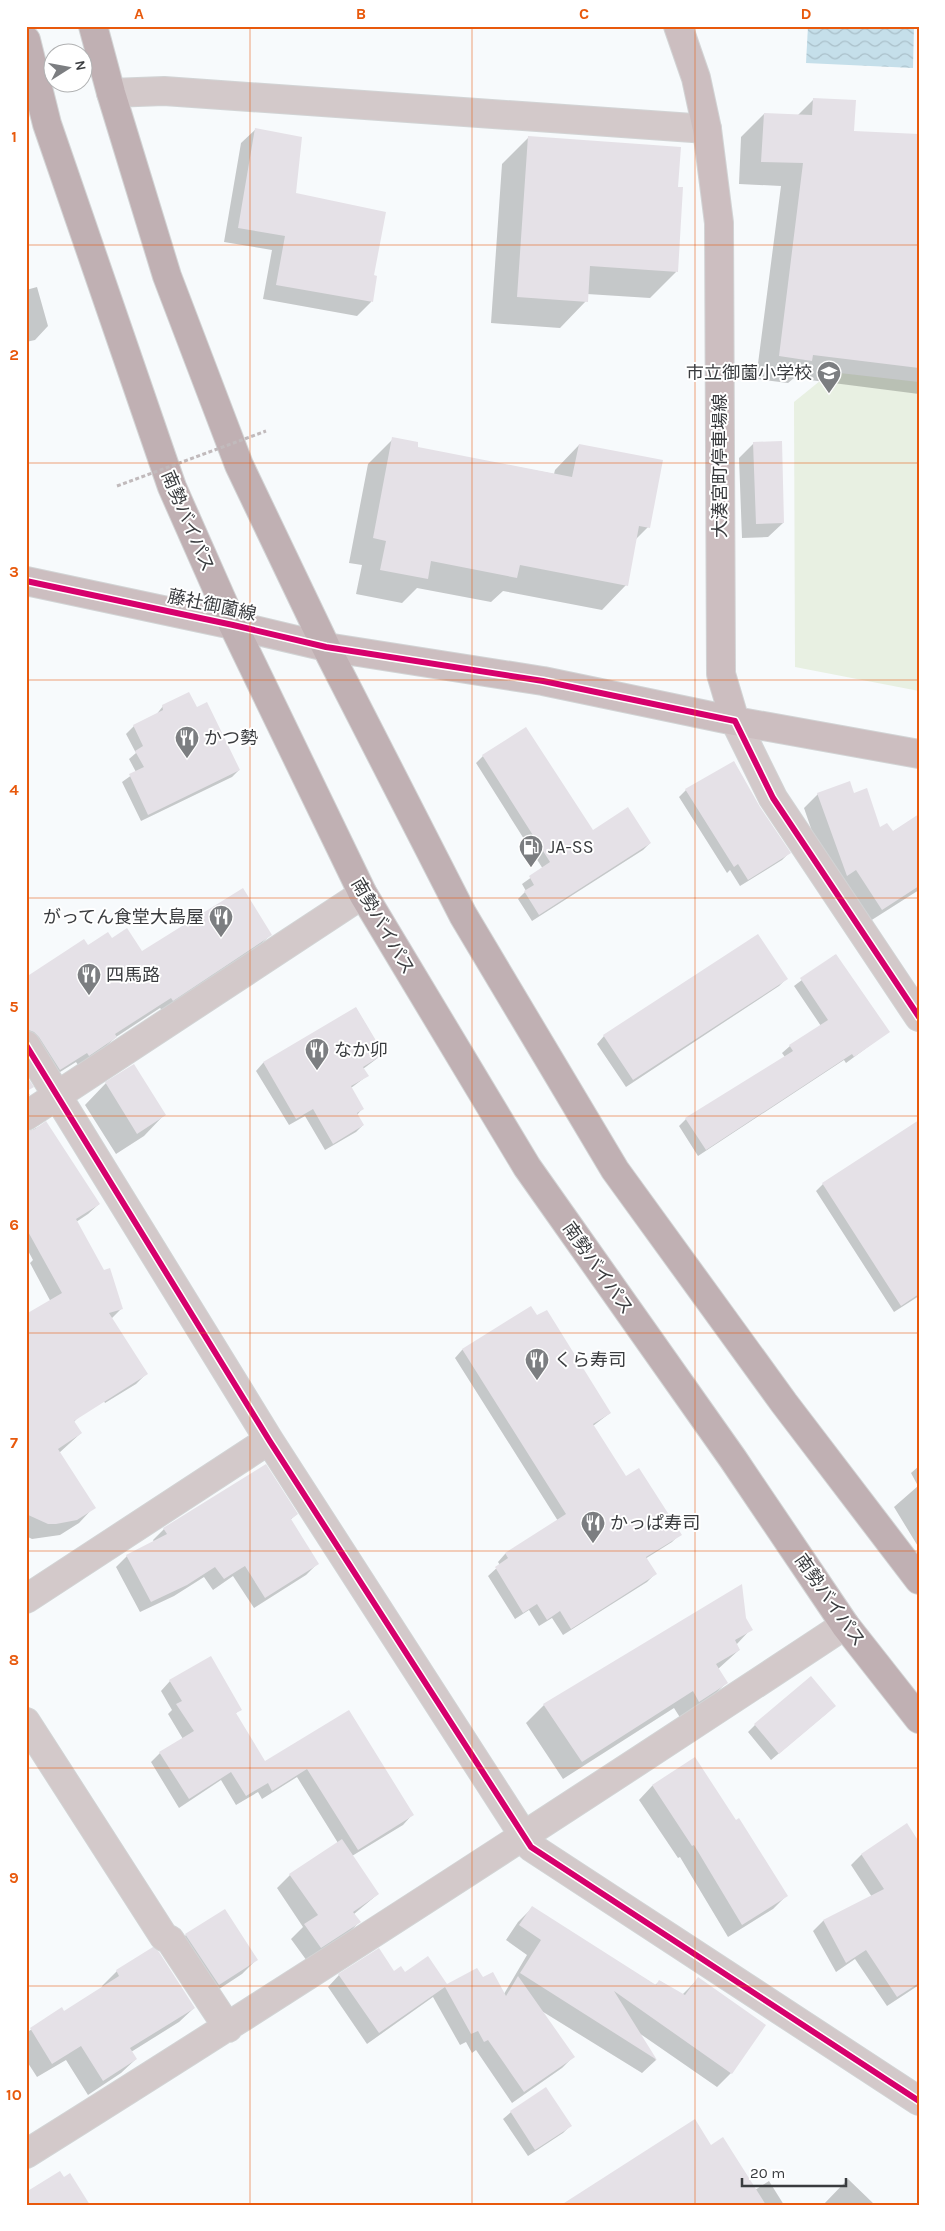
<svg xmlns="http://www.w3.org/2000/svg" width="945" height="2231" viewBox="0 0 945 2231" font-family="Karla,'Noto Sans JP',sans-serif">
	<defs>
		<pattern id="water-waves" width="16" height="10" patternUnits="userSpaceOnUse" patternTransform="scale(1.25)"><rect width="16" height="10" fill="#c5dfea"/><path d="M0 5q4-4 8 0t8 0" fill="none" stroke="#aac0ca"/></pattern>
	</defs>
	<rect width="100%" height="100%" fill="#f7fafc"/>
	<path fill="#e8f0e2" d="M831,372l88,10v309l-124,-24 -1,-265z"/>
	<path fill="url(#water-waves)" d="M808,26h106l-1,42 -107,-5z"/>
	<path fill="#0003" d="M814,99l39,34 66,84v177l-125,-16 -6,5 -32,-4 25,-193 -42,-2 2,-47 23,-23 33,2z
		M256,129l39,65 78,82 3,1 -5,25 -14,14 -94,-17 9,-49 -48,-8 17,-99z
		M529,137l148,51 -1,84 -26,26 -63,-4 -1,7 -26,27 -69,-5 11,-159z
		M37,287l11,39 -13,14 -9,2v-52z
		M393,439l23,9 138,26 1,-4 24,-25 69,82 -13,13 -9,45 -24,25 -99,-19 -12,11 -74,-14 -15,15 -46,-9 6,-29 -13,-2 19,-99z
		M754,443l29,80 -15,14 -26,1 -3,-80z
		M163,706l33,3 43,61 -7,7 -91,44 -19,-39 14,-10 -7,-13 7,-6 -10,-19 8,-8 22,-11z
		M483,756l109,75 58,12 -7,7 -111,71 -14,-22 8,-8 -4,-7 21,-15 -67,-106z
		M734,762l25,45 30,46 -7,7 -42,26 -10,-16 -3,3 -48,-76 7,-7z
		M818,794l36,1 25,34 13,3 27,-16v74l-52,33 -35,-34 -28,-81z
		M270,935l-10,10 -98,65 -2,-2 -44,29 -11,10 -27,18 -2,-3 -27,17 -23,-35v-66l61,-31 24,-7 31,13z
		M835,955l53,77 -42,31 -2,-3 -146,96 -19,-30 7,-7 99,-62 -3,-4 8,-7 31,-20 -27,-40z
		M786,979l-7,7 -153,101 -29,-43 7,-8z
		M356,1008l27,46 -20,15 4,7 -16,12 11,21 -5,6 6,10 -7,7 -31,18 -20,-34 -16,9 -33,-54 7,-8z
		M106,1083l59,31 -21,22 -28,18 -31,-49z
		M919,1121v175l-25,16 -78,-121 7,-7z
		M46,1123l53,81 -11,10 -12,8 46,86 -11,11 35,55 -10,10 -31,19 -75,-140 3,-3 -7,-13v-114z
		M530,1308l80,105 -17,13 33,52 54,56 -8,8 -27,17 10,15 -8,8 -84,53 -11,-17 -13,8 -10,-16 -14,9 -27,-43 12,-11 -2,-3 7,-8 53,-33 -103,-163 7,-8z
		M26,1327l55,87 -8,9 8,10 -22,20 35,54 -15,16 -19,12 -28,4 -6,-3z
		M266,1466l31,48 -7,6 27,44 -11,11 -52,33 -21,-32 -20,14 -9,-13 -30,19 -34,16 -24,-45 11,-11 27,-14 -1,-2 11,-11z
		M919,1466v82l-25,-41 24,-21 -7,-13z
		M745,1619l6,10 -15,16 3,5 -21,19 8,14 -18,18 -27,18 -7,-11 -111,71 -37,-56 18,-18z
		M170,1681l70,28 -5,5 29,49 84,-51 64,103 -9,10 -51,31 26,38 -24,20 5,8 -13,14 -39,25 -16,-22 12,-12 -26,-39 13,-13 48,-32 -41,-66 -35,22 -4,-7 -22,13 -15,-25 -42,28 -28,-46 9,-9 23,-14 -15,-25 4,-4 -11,-19z
		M827,1713l-56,47 -23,-28 7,-7z
		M694,1759l92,137 -13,13 -45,28 -48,-80 -2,1 -39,-58 13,-14z
		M906,1825l13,60v100l-32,21 -32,-47 -19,13 -23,-41 10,-10 49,-24 -21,-32 10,-10z
		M532,1908l123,77 5,-4 22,14 16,-16 33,94 -14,14 -78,-54 17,27 -14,13 -102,-63 33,47 -11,11 -50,35 -36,-53 -4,3 -6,-11 -6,3 -27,-48 -66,47 -39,-57 11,-12 65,-2 42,13 36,-7 22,15 23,-39 -21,-15 12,-18z
		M225,1910l31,50 -14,14 -38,25 -33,-49 15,-15z
		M117,1971l77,37 -15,14 -48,30 5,7 -15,14 -33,22 -22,-35 -29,17 -11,-17v-27l36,-24 2,3 39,-25 -1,-1z
		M546,2089l24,37 -7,7 -35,23 -25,-37 8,-7z
		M710,2146l45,44 14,-9 15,24h-212z
		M848,2179l27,26h-52z"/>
	<path fill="#e5e1e7" d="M813,98l43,2 -2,31 65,3v234l-106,-13 -1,6 -33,-5 24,-193 -42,-1 3,-49 48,2z
		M255,128l47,9 -6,56 90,19 -12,63 3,1 -4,26 -97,-17 9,-49 -47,-8z
		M528,136l153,11 -3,40h5l-5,85 -88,-6 -2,36 -71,-5z
		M392,437l26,5v5l154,30 7,-33 84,16 -13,68 -11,-2 -11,60 -108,-21 -3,13 -86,-17 -3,18 -48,-9 6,-29 -13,-3z
		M782,441l2,82 -28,1 -3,-82z
		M189,692l8,15 10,-5 33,68 -92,45 -19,-41 15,-7 -9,-16 8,-5 -10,-21 30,-15 -1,-5z
		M526,727l67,103 35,-23 23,36 -112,72 -15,-24 10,-6 -5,-9 21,-14 -68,-107z
		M734,761l26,46 31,46 -43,27 -10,-16 -4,3 -49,-78z
		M850,781l4,12 13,-5 13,39 7,-4 6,8 26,-17v72l-37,24 -26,-40 -9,6 -30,-83z
		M243,888l29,47 -99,66 -2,-3 -56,36 2,3 -28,19 -2,-3 -27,17 -21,-33 -5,-5 -8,-3v-52l58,-38 4,6 20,-13 4,6 15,-10 15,23z
		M758,934l30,45 -155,101 -30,-45z
		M836,954l54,78 -36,25 -2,-3 -146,96 -21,-32 108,-67 -4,-6 39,-25 -28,-42z
		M356,1007l28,47 -21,13 6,9 -18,10 13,23 -7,4 7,12 -31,19 -20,-35 -17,10 -33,-57z
		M134,1064l32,51 -29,19 -32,-52z
		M26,1075l8,12 -7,4 3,4 -4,2z
		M919,1120v174l-18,12 -79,-123z
		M46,1121l54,83 -24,15 28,51 6,-2 13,41 -14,4 39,61 -74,47 8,12 -24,16 38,59 -19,12 -21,4h-8l-22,-10v-200l36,-21 -36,-65v-96l9,-3z
		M531,1306l6,9 10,-5 64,103 -18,11 33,52 13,-8 43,67 -36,22 11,17 -86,55 -11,-18 -13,9 -10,-16 -14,9 -28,-46 13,-9 -3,-5 61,-39 -104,-165z
		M266,1464l32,50 -7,5 28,45 -54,34 -20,-32 -21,13 -9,-12 -28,18 -36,17 -25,-47 41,-21 -4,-6z
		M742,1584l4,34 7,12 -18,10 5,10 -24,14 12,19 -29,19 -6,-11 -111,71 -39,-58z
		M211,1656l31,54 -6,3 29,48 84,-51 65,105 -56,35 -51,-81 -35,22 -4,-8 -22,13 -15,-24 -42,27 -30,-47 35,-21 -18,-27 6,-3 -13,-21z
		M811,1676l25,30 -57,48 -25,-30z
		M695,1757l41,63 3,-2 49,78 -46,29 -48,-80 -2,1 -40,-61z
		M907,1823l12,19v141l-22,14 -31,-47 -20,13 -23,-43 61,-31 -23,-35z
		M342,1839l37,55 -26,18 8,10 -40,26 -17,-24 14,-9 -29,-41z
		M532,1906l124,79 3,-5 26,15 13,-18 68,48 -34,49 -118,-83 43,69 -137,-87 21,-33 -22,-15z
		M225,1909l33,51 -39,25 -34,-51z
		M153,1947l6,5 36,56 -65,40 7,11 -34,22 -22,-35 -29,18 -22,-36 32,-21 2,4 55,-35 -3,-6z
		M379,1948l15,23 7,-5 4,6 23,-16 19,28 30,-16 6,9 10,-5 13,24 12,-20 57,81 -51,35 -36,-52 -4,2 -6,-11 -7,3 -26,-47 -66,46 -41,-59z
		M546,2087l26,39 -37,24 -25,-39z
		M695,2119l16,26 12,-8 43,68h-205z
		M60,2171l4,6 6,-4 20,32h-64v-13z"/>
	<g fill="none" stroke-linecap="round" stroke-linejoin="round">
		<defs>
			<path id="street" d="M111,93l53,-2 543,38
				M735,721l38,77 146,219
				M26,1045l243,395 262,407 388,254
				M26,1116l337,-222
				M26,1599l243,-159
				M26,1722l138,215 6,3 58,88
				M26,2154c276,-173 548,-350 819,-529"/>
			<path id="secondary" d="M678,26l18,52 11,51 12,94 2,451 14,47 184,33
				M26,581l207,44 93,22 217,34 192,40"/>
			<path id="highway" d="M93,26l18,67 56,183 72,189 87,182 137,268 152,255 169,233 135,177
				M26,40l21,84 125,363 61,138 130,269 164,273 206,292 112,166 74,94"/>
		</defs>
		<use href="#street" stroke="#d2d4d5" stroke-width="30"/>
		<use href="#secondary" stroke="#d2d4d5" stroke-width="30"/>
		<use href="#highway" stroke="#d2d4d5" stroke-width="30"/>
		<use href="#street" stroke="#d3c9ca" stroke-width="28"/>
		<use href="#secondary" stroke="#ccbec0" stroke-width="28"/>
		<use href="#highway" stroke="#c0b0b3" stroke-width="28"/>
		<path stroke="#c1babc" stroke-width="3" stroke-dasharray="4 2.5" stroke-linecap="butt" d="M117,486l149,-55"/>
		<defs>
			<path id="cycleway" d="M26,581l207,44 93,22 217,34 192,40 38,77 146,219
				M26,1045l243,395 262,407 388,254"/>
		</defs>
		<use href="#cycleway" stroke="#fff" stroke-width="9"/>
		<use href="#cycleway" stroke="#d6006c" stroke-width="6"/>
	</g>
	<path fill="none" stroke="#e8590c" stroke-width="1" stroke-opacity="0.55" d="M250,26v2179M472,26v2179M695,26v2179M26,245h893M26,463h893M26,680h893M26,898h893M26,1116h893M26,1333h893M26,1551h893M26,1768h893M26,1986h893"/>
	<defs>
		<symbol id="school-pin" viewBox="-11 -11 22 30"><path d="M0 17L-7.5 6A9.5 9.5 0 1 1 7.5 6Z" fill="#7c7e81" stroke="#fff"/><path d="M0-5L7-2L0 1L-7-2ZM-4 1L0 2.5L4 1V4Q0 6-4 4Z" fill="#fff"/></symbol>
		<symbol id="restaurant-pin" viewBox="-11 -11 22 30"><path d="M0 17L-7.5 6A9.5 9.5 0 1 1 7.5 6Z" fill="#7c7e81" stroke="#fff"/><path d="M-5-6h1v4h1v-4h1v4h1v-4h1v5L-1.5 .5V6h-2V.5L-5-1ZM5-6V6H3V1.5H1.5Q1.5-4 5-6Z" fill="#fff"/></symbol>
		<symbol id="fuel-pin" viewBox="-11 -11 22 30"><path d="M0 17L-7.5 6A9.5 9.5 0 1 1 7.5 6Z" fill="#7c7e81" stroke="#fff"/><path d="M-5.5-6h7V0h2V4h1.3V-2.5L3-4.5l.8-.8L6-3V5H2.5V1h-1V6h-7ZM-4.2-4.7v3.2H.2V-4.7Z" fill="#fff"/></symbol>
	</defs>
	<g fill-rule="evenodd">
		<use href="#school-pin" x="815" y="359" width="28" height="38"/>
		<use href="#restaurant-pin" x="173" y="724" width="28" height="38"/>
		<use href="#fuel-pin" x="517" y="833" width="28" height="38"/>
		<use href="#restaurant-pin" x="207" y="903" width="28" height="38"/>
		<use href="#restaurant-pin" x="75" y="961" width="28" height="38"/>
		<use href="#restaurant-pin" x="303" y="1036" width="28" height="38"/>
		<use href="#restaurant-pin" x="523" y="1346" width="28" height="38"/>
		<use href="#restaurant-pin" x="579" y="1509" width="28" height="38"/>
	</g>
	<g text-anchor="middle" stroke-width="4" stroke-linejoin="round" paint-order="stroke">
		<g font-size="18" fill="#3a3c3f" stroke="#fff" text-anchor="start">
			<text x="812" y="379" text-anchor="end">市立御薗小学校</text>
			<text x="204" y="744">かつ勢</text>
			<text x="548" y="853">JA-SS</text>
			<text x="204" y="923" text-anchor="end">がってん食堂大島屋</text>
			<text x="106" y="981">四馬路</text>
			<text x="334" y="1056">なか卯</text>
			<text x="554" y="1366">くら寿司</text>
			<text x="610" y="1529">かっぱ寿司</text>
		</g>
		<g font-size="18" fill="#3a3c3f" stroke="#fff">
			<text transform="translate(720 466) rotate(-90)" y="6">大湊宮町停車場線</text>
			<text transform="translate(188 521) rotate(67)" y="6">南勢バイパス</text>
			<text transform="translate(212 605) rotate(12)" y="6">藤社御薗線</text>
			<text transform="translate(383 926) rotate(60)" y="6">南勢バイパス</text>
			<text transform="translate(598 1268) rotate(55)" y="6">南勢バイパス</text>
			<text transform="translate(830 1600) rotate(55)" y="6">南勢バイパス</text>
		</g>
	</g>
	<rect width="945" height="2231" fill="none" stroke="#ffffff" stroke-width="55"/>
	<g transform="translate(68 68) rotate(79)"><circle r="24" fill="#ffffff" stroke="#b0b1b2"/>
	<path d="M0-4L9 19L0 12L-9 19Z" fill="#7c7e81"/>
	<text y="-8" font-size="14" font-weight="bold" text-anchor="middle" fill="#3a3c3f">N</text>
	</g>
	<path d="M742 2178v8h104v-8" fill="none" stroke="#3a3c3f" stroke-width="2.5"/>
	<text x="750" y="2178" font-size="15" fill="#3a3c3f" stroke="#ffffff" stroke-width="4" paint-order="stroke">20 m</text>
	<rect x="28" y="28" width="890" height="2176" fill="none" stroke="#e8590c" stroke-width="2"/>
	<g font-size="16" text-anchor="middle" font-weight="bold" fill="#e8590c">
		<text x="139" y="19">A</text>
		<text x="361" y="19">B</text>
		<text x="584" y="19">C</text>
		<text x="806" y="19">D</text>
		<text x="14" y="142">1</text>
		<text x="14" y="360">2</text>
		<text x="14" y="577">3</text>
		<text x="14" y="795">4</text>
		<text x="14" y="1012">5</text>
		<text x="14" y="1230">6</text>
		<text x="14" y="1448">7</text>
		<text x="14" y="1665">8</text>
		<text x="14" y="1883">9</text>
		<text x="14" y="2100">10</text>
	</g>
</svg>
